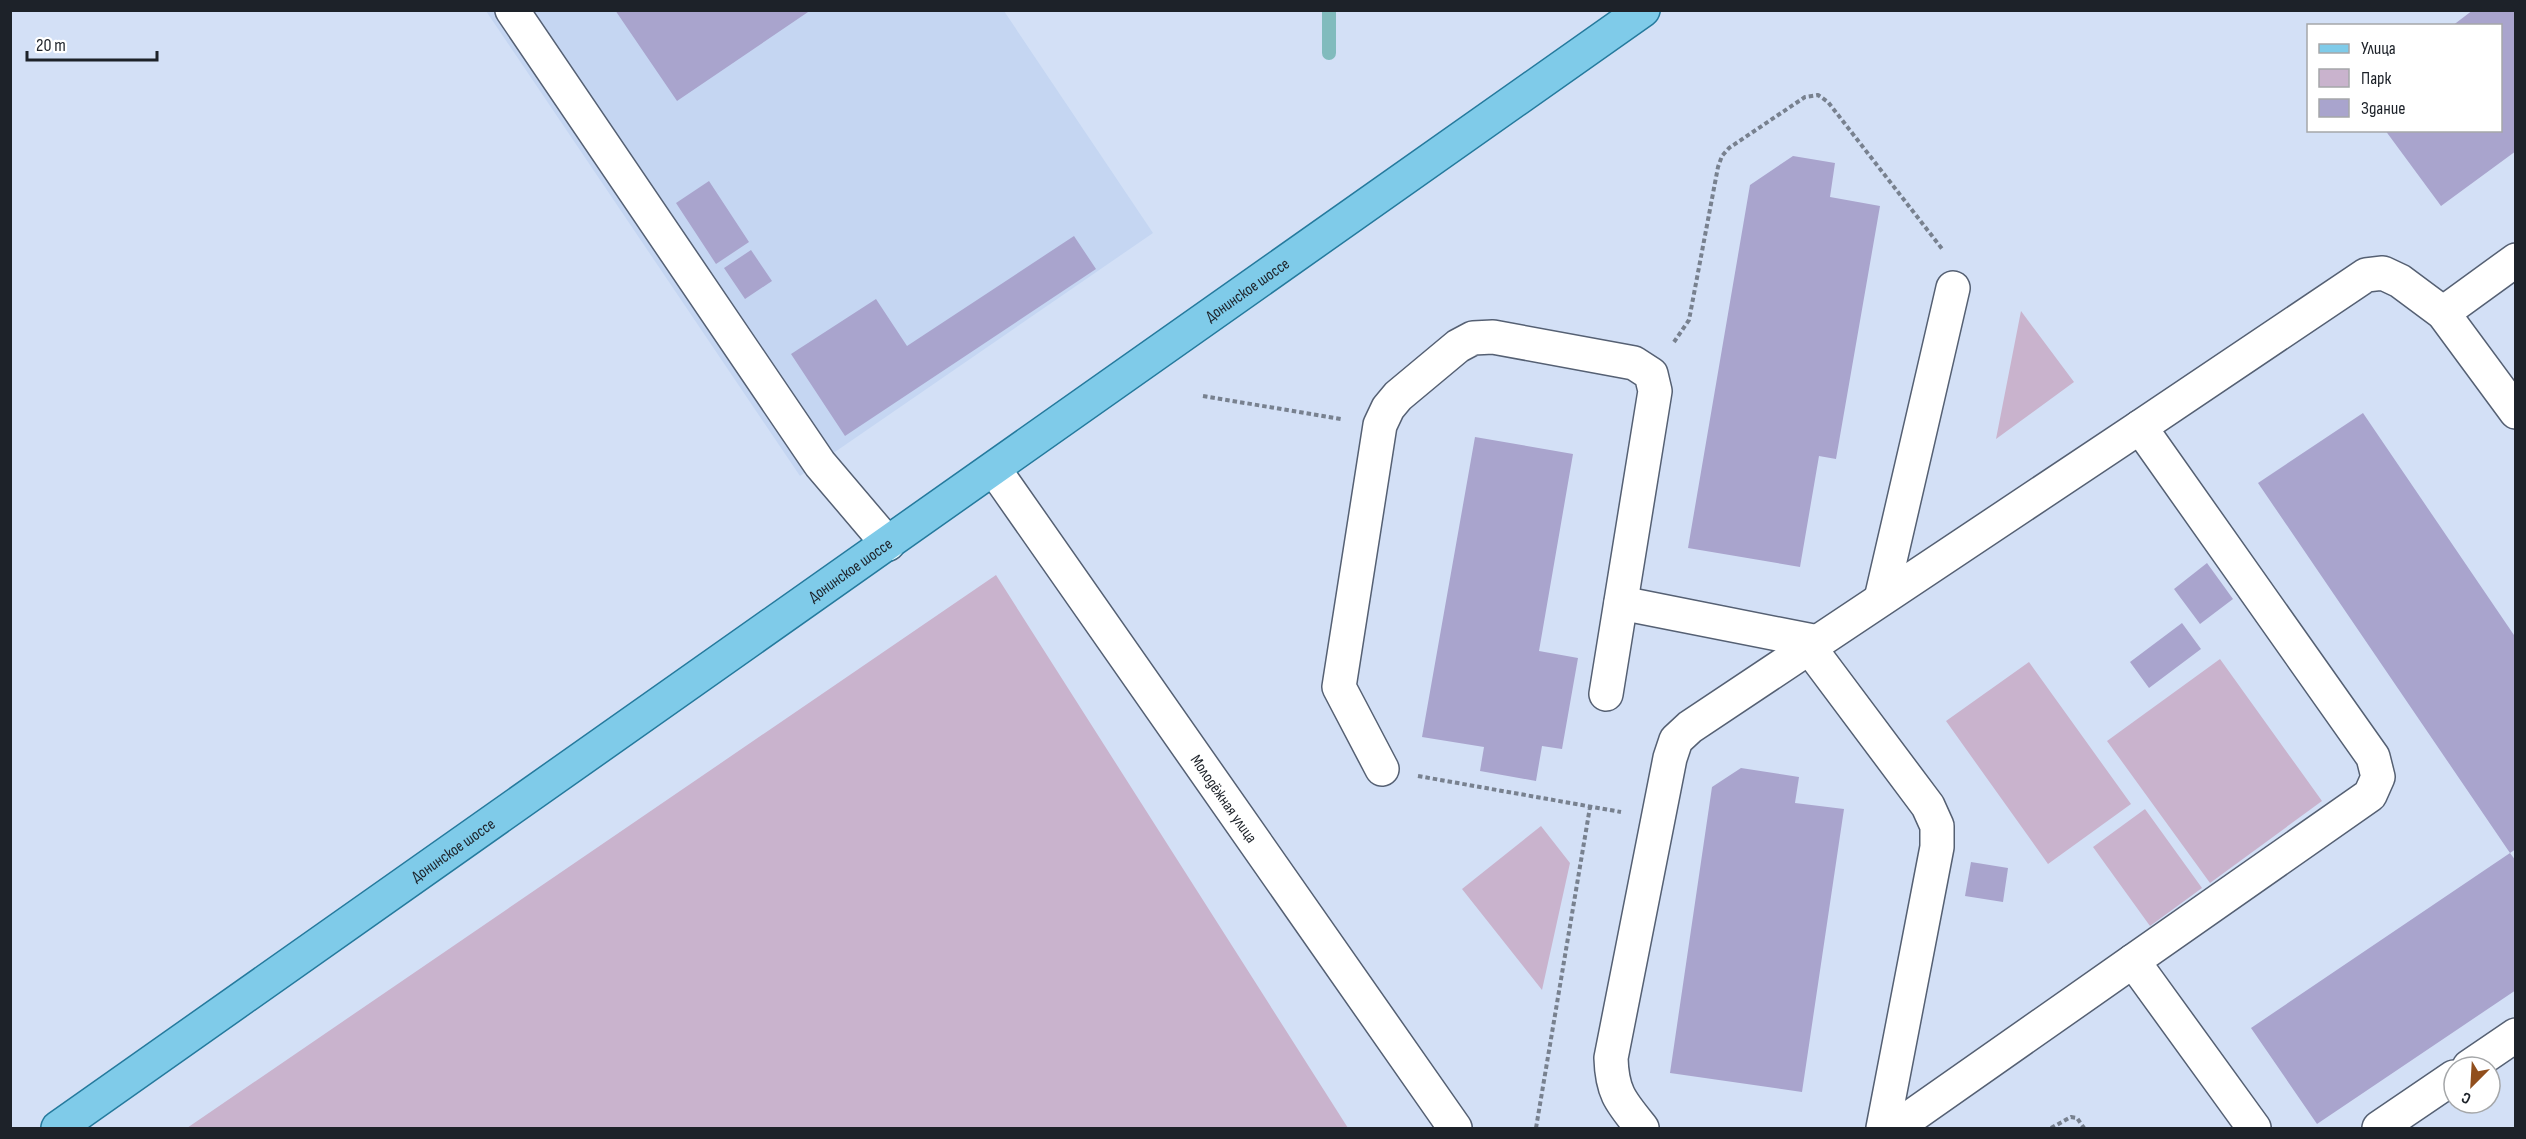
<svg xmlns="http://www.w3.org/2000/svg" width="2526" height="1139" viewBox="0 0 2526 1139" font-family="'Sofia Sans Condensed',sans-serif">
	<rect width="100%" height="100%" fill="#d3e0f6"/>
	<path fill="#c5d6f2" d="M486,11h518l149,222 -353,243z"/>
	<path fill="#c9b3cd" d="M2021,311l53,71 -78,57z
		M996,575l352,553h-1161z
		M2220,659l102,142 -112,82 -103,-142z
		M2029,662l102,142 -83,60 -102,-143z
		M2145,809l57,79 -52,38 -57,-79z
		M1541,826l29,37 -28,127 -80,-101z"/>
	<g fill="none" stroke-linecap="round" stroke-linejoin="round">
		<path stroke="#81bbbd" stroke-width="14" d="M1329,10v43"/>
	</g>
	<path fill="#a9a4cd" d="M615,10h196l-134,91z
		M2473,10h43v141l-75,55 -56,-76h115v-104h-48z
		M1793,156l42,7 -5,34 50,9 -44,253 -17,-3 -19,111 -112,-19 62,-363z
		M709,181l40,61 -33,22 -40,-61z
		M1074,236l22,33 -251,167 -54,-82 85,-55 31,47z
		M751,250l21,31 -27,18 -21,-31z
		M2363,413l153,225v211l-6,4 -252,-370z
		M1475,437l98,17 -34,197 39,7 -16,91 -20,-3 -6,35 -56,-10 4,-24 -62,-10z
		M2207,563l26,36 -33,25 -26,-35z
		M2182,623l19,26 -52,39 -19,-26z
		M1741,768l58,9 -4,26 49,6 -42,283 -132,-19 42,-286z
		M2510,853l6,8v129l-199,134 -66,-96z
		M1971,862l37,6 -5,34 -38,-6z"/>
	<g fill="none" stroke-linecap="round" stroke-linejoin="round">
		<defs>
			<g id="minor">
				<path d="M512,10l308,454 68,80"/>
				<path d="M2443,313l73,-53"/>
				<path id="s1" d="M994,469l461,659"/>
				<path d="M1881,599l72,-311"/>
				<path d="M1621,603l197,39"/>
				<path d="M1809,647l119,159 9,20v21l-54,281"/>
				<path d="M1382,769l-43,-82 41,-262 8,-17 10,-12 60,-50 15,-8 20,-1 141,26 17,11 4,17 -49,303"/>
				<path d="M2469,1067l47,-32"/>
				<path d="M1642,1128c-21,-26 -30,-35 -31,-70l59,-300 6,-18 14,-13 450,-300"/>
				<path d="M1895,1128l238,-167"/>
				<path d="M2254,1128l-121,-167 237,-166 8,-18 -5,-20 -233,-330 226,-152 17,-2 17,8 43,32 73,99"/>
				<path d="M2379,1128l75,-51"/>
			</g>
			<g id="major">
				<path id="s2" d="M58,1128l1585,-1118"/>
			</g>
		</defs>
		<use href="#minor" stroke="#556073" stroke-width="36"/>
		<use href="#major" stroke="#257a9d" stroke-width="36"/>
		<path stroke="#78818f" stroke-width="4" stroke-dasharray="4.5 3" stroke-linecap="butt" d="M1674,342l15,-22 29,-153 4,-11 7,-8 76,-51 13,-2 10,7 115,148
			M1203,396l138,23
			M1418,776l203,36
			M1536,1128l54,-321
			M2051,1128l20,-11 6,1 7,10"/>
		<use href="#minor" stroke="#fff" stroke-width="33"/>
		<use href="#major" stroke="#7fcbe9" stroke-width="33"/>
	</g>
	<g text-anchor="middle" stroke-width="4.5" stroke-linejoin="round" paint-order="stroke">
		<g font-size="16" fill="#1d2229" stroke="#fff">
			<text dy="6" stroke="none"><textPath href="#s2" startOffset="1455">Донинское шоссе</textPath></text>
			<text dy="6" stroke="none"><textPath href="#s2" startOffset="969">Донинское шоссе</textPath></text>
			<text dy="6" stroke="none"><textPath href="#s1" startOffset="402">Молодёжная улица</textPath></text>
			<text dy="6" stroke="none"><textPath href="#s2" startOffset="483">Донинское шоссе</textPath></text>
		</g>
	</g>
	<rect width="2526" height="1139" fill="none" stroke="#1d2229" stroke-width="24"/>
	<rect x="2307" y="24" width="195" height="108" fill="#ffffff" stroke="#a5a7a9" stroke-width="1.5"/>
	<rect x="2319" y="44" width="30" height="9" fill="#7fcbe9" stroke="#a5a7a9" stroke-width="1.5"/>
	<text x="2361" y="54" font-size="18" fill="#1d2229">Улица</text>
	<rect x="2319" y="69" width="30" height="18" fill="#c9b3cd" stroke="#a5a7a9" stroke-width="1.5"/>
	<text x="2361" y="84" font-size="18" fill="#1d2229">Парк</text>
	<rect x="2319" y="99" width="30" height="18" fill="#a9a4cd" stroke="#a5a7a9" stroke-width="1.5"/>
	<text x="2361" y="114" font-size="18" fill="#1d2229">Здание</text>
	<g transform="translate(2472 1085) rotate(204)"><circle r="28" fill="#ffffff" stroke="#a5a7a9" stroke-width="1.5"/>
	<path d="M0-4.5L10 22L0 15L-10 22Z" fill="#914f1d"/>
	<text y="-9" font-size="16" font-weight="bold" text-anchor="middle" fill="#1d2229">С</text>
	</g>
	<path d="M27 51v9h130v-9" fill="none" stroke="#1d2229" stroke-width="3"/>
	<text x="36" y="51" font-size="18" fill="#1d2229" stroke="#ffffff" stroke-width="4.5" paint-order="stroke">20 m</text>
</svg>
